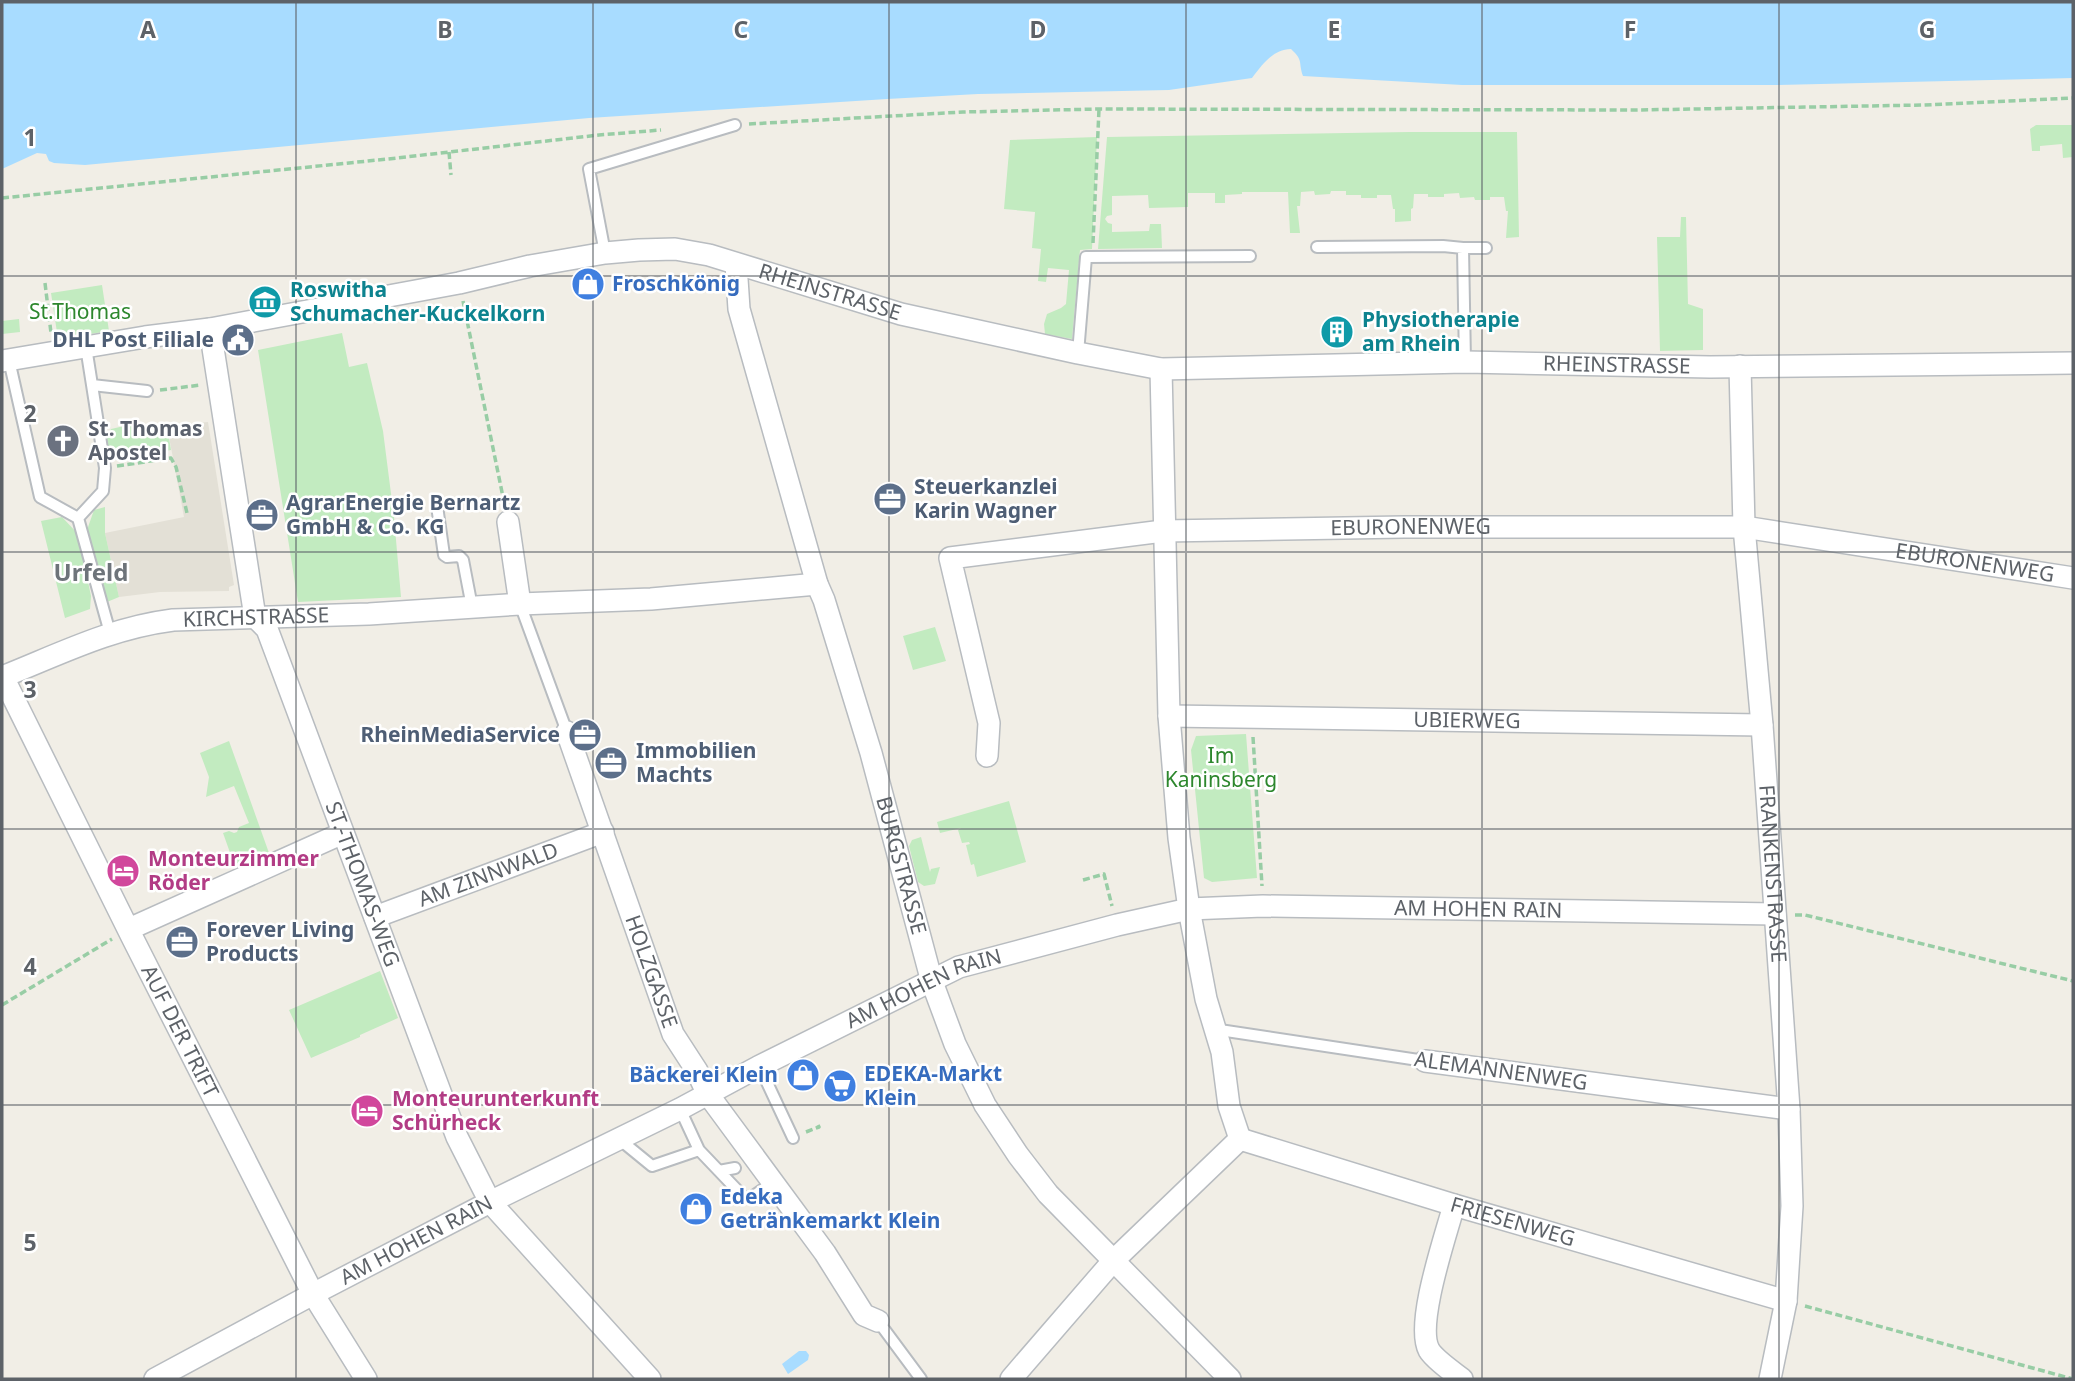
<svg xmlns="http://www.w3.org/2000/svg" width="2075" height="1381" viewBox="0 0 2075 1381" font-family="'Noto Sans',sans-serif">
	<rect width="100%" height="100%" fill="#f1eee6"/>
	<path fill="#e3e0d6" d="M208,422l26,163 -5,2v4l-69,1 -41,5 -14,-64 79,-16 -17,-91z"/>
	<path fill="#c2ebc0" d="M2036,125h37v32l-10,1 -1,-14 -22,2v5h-8l-2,-22z
		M1409,132h108l2,105 -13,1 2,-27h-2l-2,-14h-14v3h-15l-1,-3 -14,1 -1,-5 -15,1v3h-16v-3h-14l-1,14 -2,1v12l-16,1v-13h-2l-2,-14h-14v3h-16v-3h-15v-4h-15l-1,3 -15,1 -1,-4 -13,1 -1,14h-3l3,27h-10l-2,-41h-46v2l-17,1v8h-10v-10h-27v14l-39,1 -1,-13 -36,1v19l-5,1 -2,3 3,4 4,1v8l37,-1 1,-7h11l1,24 -64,1 9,-112z
		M1097,137l-5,112 -12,1 -8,89 -27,-5 -1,-10 3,-10 14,-6 5,-4 3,-34 -21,-2 -2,14 -8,-1 3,-32 -9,-1 3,-36 -31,-3 6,-69z
		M1681,217h5l2,87 15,5v41l-43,1 -3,-114h23z
		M102,285l7,46 -51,8 -7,-46z
		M19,319l1,13 -18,2v-13z
		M342,333l7,34 18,-4 16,68 11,86 7,80 -103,5 -40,-252z
		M133,424l1,8 33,-6 4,24 -57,10 -5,-3 -3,-18 5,-10z
		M105,507v26l14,64 -12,5 -5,-9 -15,-63 7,-20z
		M62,517l16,17 13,62 -1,13 -25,9 -24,-97z
		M935,627l11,34 -33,9 -10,-34z
		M1246,734l11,144 -45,4 -8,-4 -13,-128 5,-14z
		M229,741l40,112 -28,12 -8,-4 -10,-28 6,-2 5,2 3,-1 2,-5 10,-4 -15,-37 -28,11 3,-20 -9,-24z
		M1009,801l17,61 -49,15 -3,-13 -3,1 -5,-20 4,-1 -1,-2 -7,1 -4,-13 3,-2 -21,5 -3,-11z
		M921,837l9,35 1,-3 9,-2 -5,17 -11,2 -6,-4 -9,-36 3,-6z
		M380,971l18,47 -38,17v2l-49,21 -22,-48z"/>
	<path fill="#a8dcff" d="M2,2h2071v76l-295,7h-316l-159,-9c-5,-14 1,-15 -12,-27 -19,1 -28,15 -39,29l-83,12 -191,4 -91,5 -298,19 -504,47 -31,-2 -5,-2 -3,-7 -9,-1 -35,16z
		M799,1351h7l3,4 -1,5 -20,14 -6,-10z"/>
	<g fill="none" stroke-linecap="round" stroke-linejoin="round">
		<defs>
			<path id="lane" d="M1317,247l126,-1 20,2 2,114
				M1463,248h23
				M605,253l-16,-84 146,-44
				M86,347l6,38
				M1078,353l8,-96 164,-1
				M9,360l31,137 38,21
				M437,506l7,49 3,2 12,-1 4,4 9,47
				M520,604l47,128
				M110,633l-32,-115 25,-27 2,-23 -13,-83 55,6
				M1213,1029l212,32
				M758,1067l6,9 29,62
				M680,1109l19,41 20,21 16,-3
				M619,1139l33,27 47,-16
				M719,1171l21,22
				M752,1197l20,-14
				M878,1321l43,58"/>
			<g id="street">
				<path id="s1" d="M736,264l3,45 78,275 7,16 47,153 61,229 23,62 30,61 33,50 30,39 182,185"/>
				<path id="s2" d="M210,329l45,288 12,12 190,508 33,65 160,177"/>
				<path id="s3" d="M2,361l143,-24 65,-8 249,-46 71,-17 75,-13 34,-3 36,-1 34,6 192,59 177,39 83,16 304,-7 245,5 363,-4"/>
				<path id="s4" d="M1740,366l4,161 18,198 27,384 3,97 -6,95 -16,78"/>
				<path d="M1161,369l8,347 10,122 10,71 17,90 16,53 7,54 11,33"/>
				<path d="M508,522l12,82"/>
				<path id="s5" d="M2,677c58,-23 108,-49 171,-57l196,-6 151,-10 131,-5 166,-15"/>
				<path id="s6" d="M3,677l129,260 181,357 53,85"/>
				<path id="s7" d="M1169,716l593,9"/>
				<path id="s8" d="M567,732l106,302 24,37 10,22 118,160 39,62 14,6"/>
				<path id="s9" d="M987,756l2,-33 -39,-165 213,-27 241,-4h340l329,51"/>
				<path id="s10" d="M375,917l228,-85"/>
				<path d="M129,929l214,-96"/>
				<path d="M1425,1061l364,48"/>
				<path id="s11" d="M1240,1139l214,66 332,96"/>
				<path d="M1454,1205c-8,30 -39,119 -25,145 6,10 24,22 33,29"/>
				<path id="s12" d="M155,1379l158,-85 177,-92 190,-93 78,-42 201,-100 158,-42 72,-16 74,-3 512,8"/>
				<path d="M1011,1379l102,-118 127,-122"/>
			</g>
		</defs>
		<use href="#lane" stroke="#b8bcc0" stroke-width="14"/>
		<use href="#street" stroke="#b8bcc0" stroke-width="24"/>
		<path stroke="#98cda5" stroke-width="3.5" stroke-dasharray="7 3.5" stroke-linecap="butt" d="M749,124l214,-12 136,-3 538,1 287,-5 149,-7
			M449,152l2,23
			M2,198l386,-39 211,-24 62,-5
			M1093,243l6,-134
			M45,283l6,50
			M463,301l41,201
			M160,390l41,-5
			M117,466l54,-8 5,9 11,46
			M1253,737l9,149
			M1083,880l21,-6 8,32
			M1795,915h10l268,66
			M2,1005l110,-66
			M806,1132l13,-5 -1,-2
			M1805,1306l268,73"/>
		<use href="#lane" stroke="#fff" stroke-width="10"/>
		<use href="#street" stroke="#fff" stroke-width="21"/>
	</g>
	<path fill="none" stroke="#5d6268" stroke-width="2" stroke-opacity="0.55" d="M296,2v1377M593,2v1377M889,2v1377M1186,2v1377M1482,2v1377M1779,2v1377M2,276h2071M2,552h2071M2,829h2071M2,1105h2071"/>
	<defs>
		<symbol id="shop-disc" viewBox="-11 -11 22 22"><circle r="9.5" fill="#3f7fe0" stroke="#fff"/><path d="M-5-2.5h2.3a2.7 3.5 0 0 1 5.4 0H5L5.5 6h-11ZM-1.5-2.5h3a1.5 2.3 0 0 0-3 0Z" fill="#fff"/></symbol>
		<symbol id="museum-disc" viewBox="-11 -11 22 22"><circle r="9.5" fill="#0f9aa8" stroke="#fff"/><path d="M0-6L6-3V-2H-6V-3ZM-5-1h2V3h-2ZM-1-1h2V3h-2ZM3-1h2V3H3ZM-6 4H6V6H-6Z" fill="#fff"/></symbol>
		<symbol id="building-disc" viewBox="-11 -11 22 22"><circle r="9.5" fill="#0f9aa8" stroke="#fff"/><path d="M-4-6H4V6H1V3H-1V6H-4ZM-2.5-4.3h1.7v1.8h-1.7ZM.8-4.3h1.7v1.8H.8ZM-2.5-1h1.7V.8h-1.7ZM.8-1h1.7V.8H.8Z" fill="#fff"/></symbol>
		<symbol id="civic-disc" viewBox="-11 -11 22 22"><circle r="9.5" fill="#5c6f8a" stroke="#fff"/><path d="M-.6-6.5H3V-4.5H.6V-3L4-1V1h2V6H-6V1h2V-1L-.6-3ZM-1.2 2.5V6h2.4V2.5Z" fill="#fff"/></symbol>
		<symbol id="church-disc" viewBox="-11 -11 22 22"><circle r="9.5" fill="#6b7280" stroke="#fff"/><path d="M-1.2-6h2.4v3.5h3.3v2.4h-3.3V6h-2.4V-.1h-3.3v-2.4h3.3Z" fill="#fff"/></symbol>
		<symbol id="office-disc" viewBox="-11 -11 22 22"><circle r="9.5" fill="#5c6f8a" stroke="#fff"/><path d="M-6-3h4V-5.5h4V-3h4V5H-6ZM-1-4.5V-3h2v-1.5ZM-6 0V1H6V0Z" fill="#fff"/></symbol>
		<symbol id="hotel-disc" viewBox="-11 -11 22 22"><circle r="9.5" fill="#d1479c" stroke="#fff"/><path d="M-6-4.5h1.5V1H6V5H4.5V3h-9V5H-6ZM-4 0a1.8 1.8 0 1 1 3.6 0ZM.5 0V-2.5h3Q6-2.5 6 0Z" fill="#fff"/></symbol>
		<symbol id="supermarket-disc" viewBox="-11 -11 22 22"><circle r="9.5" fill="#3f7fe0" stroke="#fff"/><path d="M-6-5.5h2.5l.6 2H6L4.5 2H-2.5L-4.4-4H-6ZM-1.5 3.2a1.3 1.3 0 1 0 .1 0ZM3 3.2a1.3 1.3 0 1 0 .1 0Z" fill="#fff"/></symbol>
	</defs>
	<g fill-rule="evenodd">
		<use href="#shop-disc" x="569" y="265" width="38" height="38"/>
		<use href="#museum-disc" x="246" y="283" width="38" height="38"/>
		<use href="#building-disc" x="1318" y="313" width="38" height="38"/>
		<use href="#civic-disc" x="219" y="321" width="38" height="38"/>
		<use href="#church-disc" x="44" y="422" width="38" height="38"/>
		<use href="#office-disc" x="871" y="480" width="38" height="38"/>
		<use href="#office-disc" x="243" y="496" width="38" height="38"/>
		<use href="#office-disc" x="566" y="716" width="38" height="38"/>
		<use href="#office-disc" x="592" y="744" width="38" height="38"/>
		<use href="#hotel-disc" x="104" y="852" width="38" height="38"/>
		<use href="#office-disc" x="163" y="923" width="38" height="38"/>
		<use href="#shop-disc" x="784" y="1056" width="38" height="38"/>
		<use href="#supermarket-disc" x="821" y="1067" width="38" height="38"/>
		<use href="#hotel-disc" x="348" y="1092" width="38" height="38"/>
		<use href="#shop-disc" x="677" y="1190" width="38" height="38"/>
	</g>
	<g text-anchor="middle" stroke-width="5" stroke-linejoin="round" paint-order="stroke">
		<g font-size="21" font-weight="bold" fill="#366cbe" stroke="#fff" text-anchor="start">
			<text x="612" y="291">Froschkönig</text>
			<text x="864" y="1081">EDEKA-Markt<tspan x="864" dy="24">Klein</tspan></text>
			<text x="778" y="1082" text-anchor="end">Bäckerei Klein</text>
			<text x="720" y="1204">Edeka<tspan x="720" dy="24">Getränkemarkt Klein</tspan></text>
		</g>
		<g font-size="21" font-weight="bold" fill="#0d838f" stroke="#fff" text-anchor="start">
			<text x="290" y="297">Roswitha<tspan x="290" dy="24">Schumacher-Kuckelkorn</tspan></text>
			<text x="1362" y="327">Physiotherapie<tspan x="1362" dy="24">am Rhein</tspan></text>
		</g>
		<g font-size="21" fill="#5d6268" stroke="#fff">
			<text dy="7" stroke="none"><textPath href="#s3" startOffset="844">RHEINSTRASSE</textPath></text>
			<text dy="7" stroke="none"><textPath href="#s3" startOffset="1640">RHEINSTRASSE</textPath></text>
			<text dy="7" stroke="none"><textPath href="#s9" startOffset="665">EBURONENWEG</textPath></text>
			<text dy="7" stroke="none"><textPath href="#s9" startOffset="1232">EBURONENWEG</textPath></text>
			<text dy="7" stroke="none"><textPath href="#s5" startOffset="264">KIRCHSTRASSE</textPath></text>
			<text dy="7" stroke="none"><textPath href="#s7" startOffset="298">UBIERWEG</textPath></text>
			<text dy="7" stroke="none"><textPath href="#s1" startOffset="625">BURGSTRASSE</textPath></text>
			<text dy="7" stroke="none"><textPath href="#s4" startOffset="509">FRANKENSTRASSE</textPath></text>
			<text dy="7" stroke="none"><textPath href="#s10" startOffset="121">AM ZINNWALD</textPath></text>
			<text dy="7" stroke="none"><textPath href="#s2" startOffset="581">ST.-THOMAS-WEG</textPath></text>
			<text dy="7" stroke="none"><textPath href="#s12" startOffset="1430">AM HOHEN RAIN</textPath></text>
			<text dy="7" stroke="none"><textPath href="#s8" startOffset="254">HOLZGASSE</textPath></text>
			<text dy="7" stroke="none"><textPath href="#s12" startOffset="863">AM HOHEN RAIN</textPath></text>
			<text dy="7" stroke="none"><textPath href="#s6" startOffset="396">AUF DER TRIFT</textPath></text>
			<text transform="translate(1501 1071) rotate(8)" y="7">ALEMANNENWEG</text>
			<text dy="7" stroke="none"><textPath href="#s11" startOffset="285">FRIESENWEG</textPath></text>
			<text dy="7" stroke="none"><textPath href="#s12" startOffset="296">AM HOHEN RAIN</textPath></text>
		</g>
		<g font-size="21" fill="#2d872d" stroke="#fff">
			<text x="80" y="319">St.Thomas</text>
			<text x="1221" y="763">Im<tspan x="1221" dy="24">Kaninsberg</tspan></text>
		</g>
		<g font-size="21" font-weight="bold" fill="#4e5e75" stroke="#fff" text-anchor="start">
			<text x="214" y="347" text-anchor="end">DHL Post Filiale</text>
			<text x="914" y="494">Steuerkanzlei<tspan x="914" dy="24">Karin Wagner</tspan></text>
			<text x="286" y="510">AgrarEnergie Bernartz<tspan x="286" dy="24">GmbH &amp; Co. KG</tspan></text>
			<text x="560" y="742" text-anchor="end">RheinMediaService</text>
			<text x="636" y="758">Immobilien<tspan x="636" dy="24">Machts</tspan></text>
			<text x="206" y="937">Forever Living<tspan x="206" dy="24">Products</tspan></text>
		</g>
		<g font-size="21" font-weight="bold" fill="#5b616d" stroke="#fff" text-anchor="start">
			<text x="88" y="436">St. Thomas<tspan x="88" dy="24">Apostel</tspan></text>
		</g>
		<g font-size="21" font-weight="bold" fill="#b23c85" stroke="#fff" text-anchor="start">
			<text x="148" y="866">Monteurzimmer<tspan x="148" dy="24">Röder</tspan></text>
			<text x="392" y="1106">Monteurunterkunft<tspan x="392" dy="24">Schürheck</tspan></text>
		</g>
		<g font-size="24" font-weight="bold" fill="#6e747a" stroke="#fff">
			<text x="91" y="581">Urfeld</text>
		</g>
	</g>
	<g font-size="23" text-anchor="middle" font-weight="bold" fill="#5d6268" stroke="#fff" stroke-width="5" stroke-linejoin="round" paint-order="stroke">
		<text x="148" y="38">A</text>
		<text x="445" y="38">B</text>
		<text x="741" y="38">C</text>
		<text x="1038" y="38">D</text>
		<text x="1334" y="38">E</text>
		<text x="1630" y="38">F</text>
		<text x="1927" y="38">G</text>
		<text x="30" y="146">1</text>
		<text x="30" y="422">2</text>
		<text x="30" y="698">3</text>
		<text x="30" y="975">4</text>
		<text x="30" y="1251">5</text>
	</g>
	<rect width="2075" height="1381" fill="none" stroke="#5d6268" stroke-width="7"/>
</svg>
